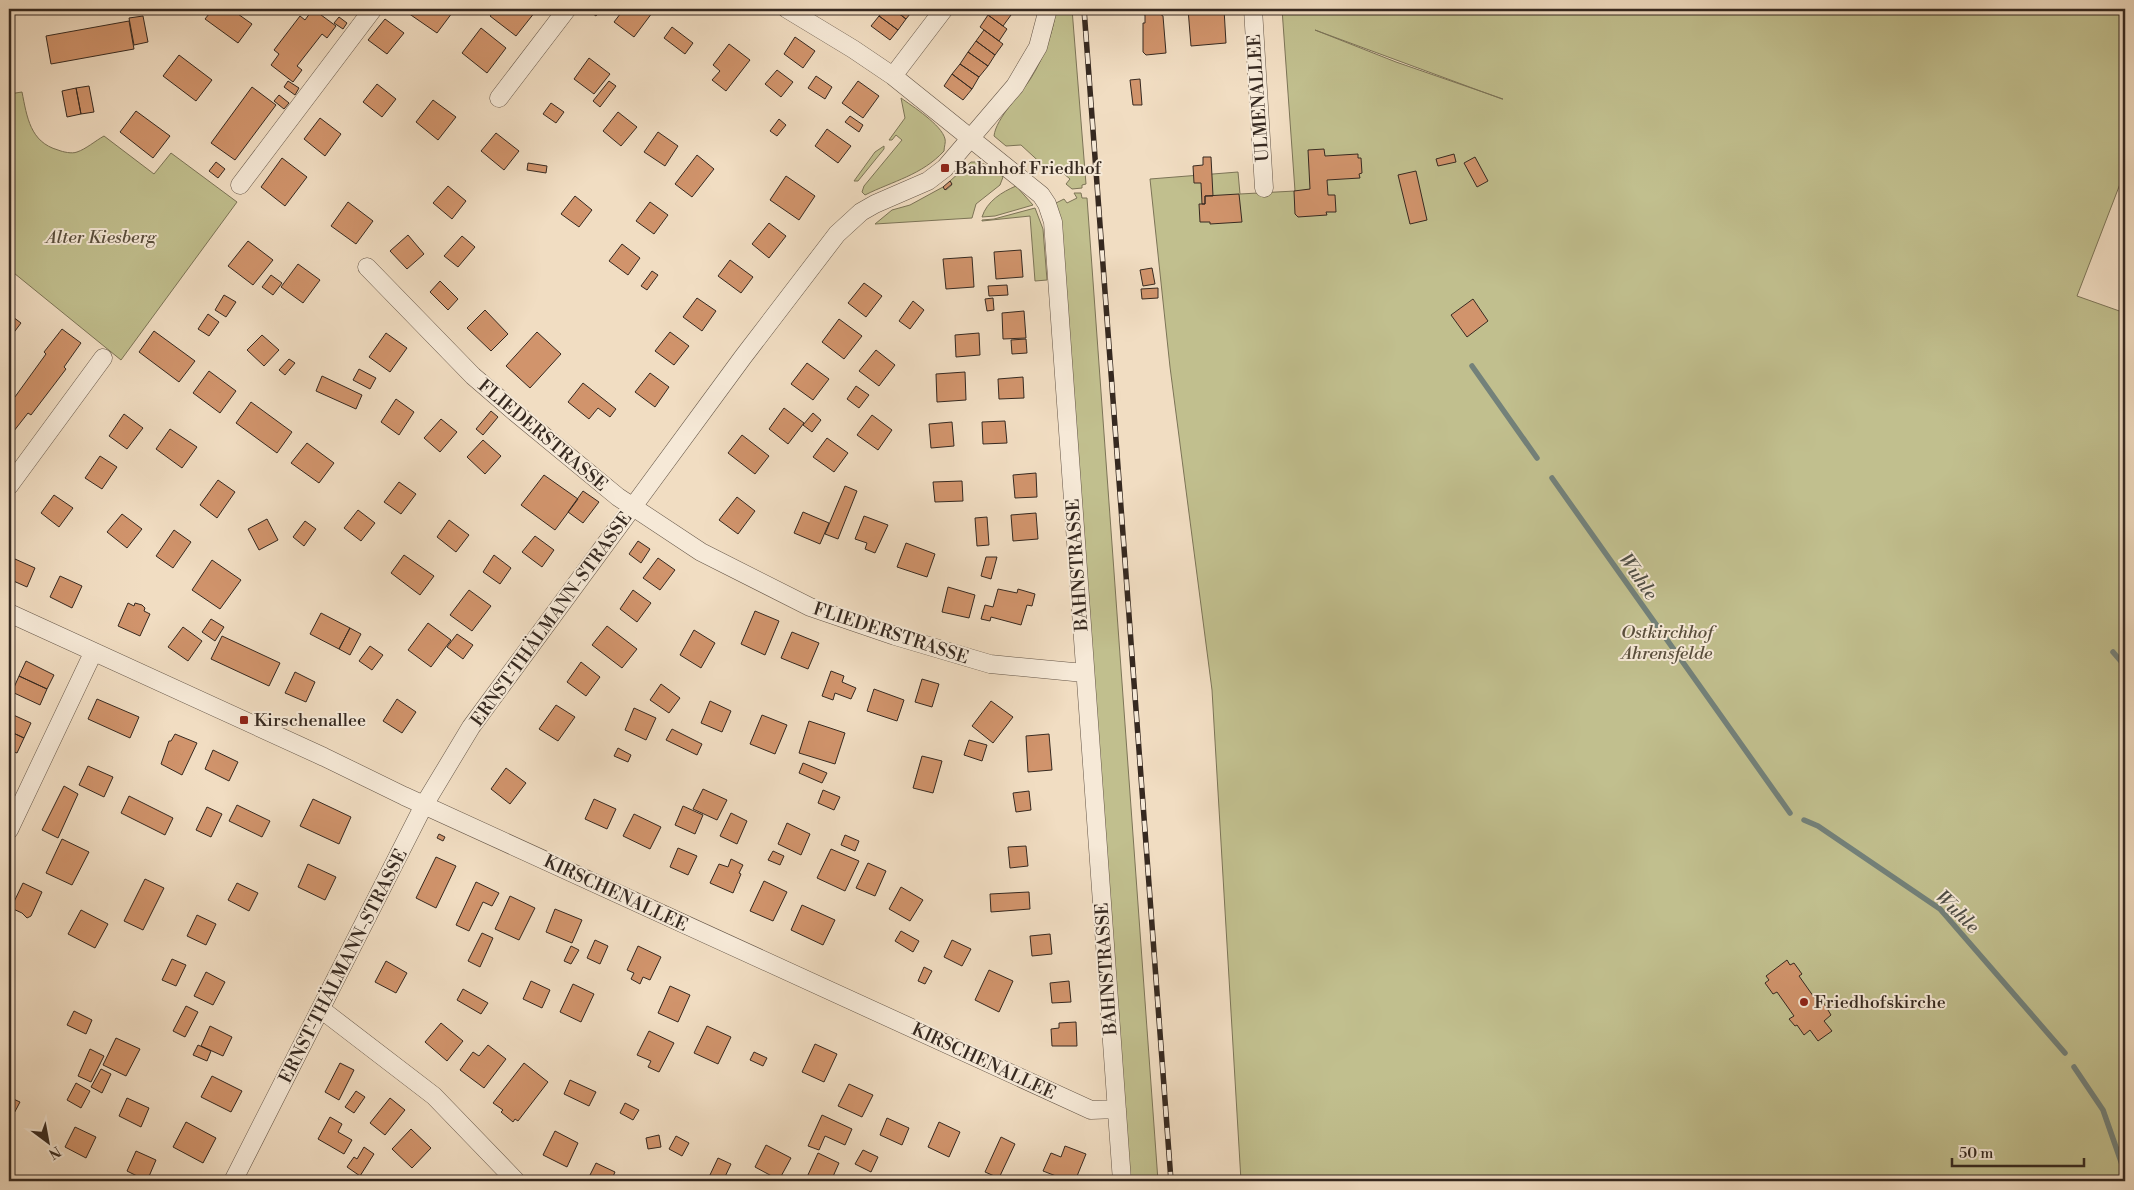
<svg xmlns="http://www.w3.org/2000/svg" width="2134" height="1190" viewBox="0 0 2134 1190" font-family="'Libre Bodoni',serif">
	<rect width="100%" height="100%" fill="#f1ddc2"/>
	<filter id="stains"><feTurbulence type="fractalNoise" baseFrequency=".004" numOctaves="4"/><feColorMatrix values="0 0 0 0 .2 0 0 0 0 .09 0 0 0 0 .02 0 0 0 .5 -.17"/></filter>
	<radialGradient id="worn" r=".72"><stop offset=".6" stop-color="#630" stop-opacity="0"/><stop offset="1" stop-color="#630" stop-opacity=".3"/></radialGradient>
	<path fill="#c1bf8e" stroke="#7c7457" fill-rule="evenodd" d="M1056,9h16l14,175 -4,1v3l-10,1 -6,-5 4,-5 -19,-16 -5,5 -25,-23 -15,1 -12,-10c2,-18 27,-42 37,-58 13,-21 22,-45 25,-69z
		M1282,9h843v162l-48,125 48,17v868h-884l-29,-491 -42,-323 -20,-188 88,-7 2,22 55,-3zM1315,30l187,69h1l-107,-37z
		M22,92c5,25 8,50 36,58 5,2 14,4 19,2 9,-3 18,-11 27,-16l50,38 17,-21 66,49 -116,158 -112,-91v-175z
		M901,98c11,8 41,27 44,41 1,3 -1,8 -1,12 -22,24 -51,30 -79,44l-3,-3 2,-6 38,-46 -6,-5 -4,5h-3l16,-22z
		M884,146v3l-26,32h-4l21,-29z
		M971,162c13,-1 23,7 32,15l-3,8 -24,19 -4,14 -97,6 17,-14 18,-5 33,-18 3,3 6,-5 -2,-4z
		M1016,186l17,19 -38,11 -13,1c5,-16 20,-25 34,-31z
		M1074,193h7l1,5h5l71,983h-29l-73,-978 8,-4 3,4 10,-5z
		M1035,208l8,21 4,51 -12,1 -5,-65 -48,5v-1l12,-1z"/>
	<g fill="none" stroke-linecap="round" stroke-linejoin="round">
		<path stroke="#73817a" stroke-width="5.5" d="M1472,366l65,92
			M1552,478l238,335
			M2113,652l12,14
			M1804,820l14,6 122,83 125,144
			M2074,1067l29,43 22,63"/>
	</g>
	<path fill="#d1946c" stroke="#362920" d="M213,9h18l21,15 -14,19 -33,-24z
		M313,9l23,17 -9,12 -5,-4 -25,32 5,4 -9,12 -22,-17 8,-11 -5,-4 26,-34 5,4z
		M411,9h44l-18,24 -29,-20z
		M496,9h35l4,3 -19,24 -26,-20z
		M586,9h15l-5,7z
		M624,9h23l5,4 -18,24 -20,-15z
		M884,9h9l13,10 -8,11 -19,-14z
		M893,9h21l-8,10z
		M986,9h16l9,6 -8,11 -19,-14z
		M1140,9h12v5h8l3,2 3,37 -20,2 -3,-3v-29h2v-8l-5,-2z
		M1188,9h36l2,34 -35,3z
		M988,15l19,14 -8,12 -19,-14z
		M143,16l5,26 -14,3 -5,-27z
		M879,16l19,14 -8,10 -19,-14z
		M339,17l8,6 -4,6 -9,-6z
		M385,19l19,14 -17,21 -19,-14z
		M129,21l5,28 -83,15 -5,-28z
		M672,27l21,16 -8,11 -21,-16z
		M481,28l25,20 -19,25 -25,-20z
		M984,30l19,14 -8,11 -19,-14z
		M795,37l20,14 -12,17 -19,-14z
		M976,41l19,14 -7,11 -20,-14z
		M729,44l21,16 -24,31 -14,-11 8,-9 -7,-6z
		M968,52l20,14 -9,11 -19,-13z
		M179,55l33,25 -16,21 -33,-25z
		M589,58l21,16 -16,20 -20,-15z
		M960,64l19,13 -7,12 -20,-15z
		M777,70l16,12 -12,15 -16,-13z
		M952,74l20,15 -9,11 -19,-14z
		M816,76l16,11 -7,12 -17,-11z
		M1140,79l2,26h-9l-3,-25z
		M288,81l11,7 -4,7 -11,-8z
		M609,81l7,5 -16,21 -7,-6z
		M858,81l21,15 -16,22 -21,-15z
		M377,84l19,15 -14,18 -19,-15z
		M89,86l5,26 -13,2 -5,-26z
		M252,87l24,18 -41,55 -24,-17z
		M76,88l5,26 -14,3 -5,-26z
		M279,95l10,8 -5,6 -10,-8z
		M433,100l23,17 -18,23 -22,-18z
		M551,103l13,9 -8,11 -13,-9z
		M136,111l34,25 -17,22 -33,-26z
		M618,112l19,15 -16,19 -18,-15z
		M850,116l13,9 -4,7 -14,-10z
		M320,118l21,16 -16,22 -21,-17z
		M779,119l7,6 -9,11 -7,-5z
		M827,129l24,17 -13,17 -23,-17z
		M658,132l20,14 -13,20 -21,-14z
		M496,133l23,18 -15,19 -23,-19z
		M1324,149l1,7 33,-2v4h3l1,15 -3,1 1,4 -33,2 1,15h7l1,17h-10l1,3 -29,2 -3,-3 -1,-23 16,-2 -2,-39z
		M1454,154l2,8 -18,4 -2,-7z
		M697,155l17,14 -22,28 -17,-13z
		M1203,157h8l2,39h-8v8h-3l-1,-21h-7l-1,-17 10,-1z
		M1475,157l13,24 -11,6 -13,-24z
		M282,158l25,19 -22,29 -24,-19z
		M216,162l9,7 -7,9 -9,-7z
		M528,163l19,3 -1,7 -19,-3z
		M1416,171l11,49 -17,4 -12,-49z
		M786,176l29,20 -16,24 -29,-20z
		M950,181l2,3 -7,6 -2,-3z
		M448,186l18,15 -14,18 -19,-16z
		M1239,194l3,28 -32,2v-2h-10l-1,-18h6v-8z
		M575,196l17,14 -13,17 -18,-13z
		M348,202l25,19 -17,23 -25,-18z
		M650,202l18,13 -14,19 -18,-13z
		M769,223l17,13 -17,22 -17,-14z
		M408,235l16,19 -17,15 -17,-18z
		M462,236l13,11 -17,20 -14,-11z
		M248,241l25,19 -20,25 -25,-19z
		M622,244l18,14 -12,17 -19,-14z
		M1021,250l2,27 -27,2 -2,-27z
		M972,257l2,30 -28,2 -3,-30z
		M730,260l23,17 -12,16 -23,-17z
		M298,264l22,16 -17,23 -22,-16z
		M1152,268l3,16 -12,2 -3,-16z
		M652,271l6,4 -11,15 -6,-4z
		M271,275l11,8 -9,12 -11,-8z
		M440,281l18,18 -10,11 -18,-18z
		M864,283l18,13 -16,21 -18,-14z
		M1007,285l1,10 -19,1 -1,-10z
		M1158,288v10l-16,1 -1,-10z
		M224,295l12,7 -10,15 -11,-7z
		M697,298l19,13 -14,20 -19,-14z
		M993,298l1,12 -7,1 -2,-12z
		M1473,299l15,22 -21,16 -16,-22z
		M913,301l11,9 -14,19 -11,-8z
		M485,310l23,24 -17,17 -24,-23z
		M1024,311l2,27 -23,1 -1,-26z
		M9,314l12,9 -12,16z
		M208,314l11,8 -10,14 -11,-7z
		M839,319l23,17 -18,23 -22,-17z
		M62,329l19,14 -17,24 2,2 -35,46 -3,-2 -18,23 -1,-2v-35l3,2 34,-47 -2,-2z
		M154,331l41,30 -16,21 -40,-30z
		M537,332l24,22 -31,34 -24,-22z
		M670,332l19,14 -15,19 -19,-14z
		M386,333l21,15 -17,24 -21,-15z
		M979,333l1,22 -24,2 -1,-22z
		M262,335l17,15 -15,16 -17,-16z
		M1026,339l1,14 -15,1 -1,-14z
		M876,350l19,15 -16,21 -20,-15z
		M289,359l6,4 -10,12 -6,-5z
		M807,363l22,16 -16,21 -22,-16z
		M359,369l17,9 -6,11 -17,-9z
		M209,371l27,20 -16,22 -27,-20z
		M965,372l1,28 -29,2 -1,-28z
		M650,373l19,14 -14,20 -20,-15z
		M322,376l40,19 -6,14 -40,-18z
		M1023,377l1,21 -25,1 -1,-20z
		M583,383l33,26 -6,8 -12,-9 -9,11 -21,-17z
		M856,386l13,9 -10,13 -12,-9z
		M396,399l18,13 -15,23 -18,-13z
		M251,402l41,30 -15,21 -41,-30z
		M784,408l20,15 -16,21 -19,-15z
		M491,411l7,6 -15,18 -7,-6z
		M813,413l8,7 -9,12 -9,-7z
		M124,414l19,14 -16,21 -18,-13z
		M872,415l20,15 -14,20 -21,-15z
		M441,419l16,13 -17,20 -16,-14z
		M1005,421l2,22 -24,1 -1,-22z
		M952,422l2,24 -23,2 -2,-24z
		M170,429l27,18 -15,21 -26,-19z
		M742,435l27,21 -14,18 -27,-21z
		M827,438l21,15 -14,19 -21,-15z
		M483,440l18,16 -16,18 -18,-17z
		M307,443l27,20 -15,20 -28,-20z
		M100,456l17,11 -15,22 -17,-11z
		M1036,473l1,24 -22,1 -2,-23z
		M544,475l34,24 -23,31 -34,-25z
		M218,480l17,12 -18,26 -17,-13z
		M962,481l1,20 -28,1 -2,-20z
		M399,482l17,12 -15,20 -17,-12z
		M845,486l12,5 -19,48 -13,-5z
		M583,491l16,11 -16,21 -15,-11z
		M54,495l19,13 -14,19 -18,-14z
		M737,497l18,14 -17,23 -19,-14z
		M358,510l17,13 -14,18 -17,-13z
		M803,512l26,11 -9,21 -26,-11z
		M1036,513l2,26 -25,2 -2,-26z
		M122,514l20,15 -15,19 -20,-16z
		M864,516l24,9 -13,28 -10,-4 2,-6 -12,-4z
		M987,517l2,28 -12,1 -2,-28z
		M267,519l11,21 -19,10 -11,-21z
		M449,520l20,15 -13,17 -19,-15z
		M305,521l11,8 -12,17 -11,-9z
		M174,530l17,12 -18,26 -17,-12z
		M535,536l19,14 -12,17 -20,-15z
		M638,541l12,8 -9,14 -12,-9z
		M906,543l29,11 -8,23 -30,-10z
		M404,555l30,21 -14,19 -29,-22z
		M494,555l17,13 -11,16 -17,-12z
		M986,557h11l-6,22 -10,-3z
		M658,558l17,12 -15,20 -17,-12z
		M15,559l20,9 -8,19 -18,-8v-5z
		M212,560l29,20 -21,29 -28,-19z
		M60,576l22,10 -10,22 -22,-11z
		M948,587l27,8 -6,23 -27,-6z
		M998,589l19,4 1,-4 17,5 -3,12 -5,-1 -6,20 -30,-8 -1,4 -9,-2 4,-14 8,2z
		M469,590l22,16 -19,25 -22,-16z
		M633,590l18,13 -14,19 -17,-13z
		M128,603l6,3 1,-3 7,2 3,3 -1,3 6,3 -10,22 -22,-10z
		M755,611l24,10 -14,34 -24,-11z
		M321,613l29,15 -11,21 -29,-15z
		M211,619l13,8 -9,14 -13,-9z
		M428,623l23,17 -20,27 -23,-17z
		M607,626l30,23 -15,19 -30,-23z
		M183,627l19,14 -14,20 -20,-14z
		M350,628l11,6 -11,21 -11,-6z
		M694,630l21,13 -14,25 -21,-13z
		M792,632l27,11 -11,26 -27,-11z
		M457,634l16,11 -10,14 -16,-12z
		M222,636l58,27 -11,23 -58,-27z
		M370,646l13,9 -11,15 -13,-9z
		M26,661l28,14 -7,14 -28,-13z
		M581,662l19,15 -14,19 -19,-14z
		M831,671l13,5 -2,6 14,6 -5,11 -16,-6 -2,7 -11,-4z
		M295,672l20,10 -9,20 -21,-9z
		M19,676l28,13 -7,16 -28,-13z
		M922,679l17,5 -7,23 -17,-5z
		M661,684l19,14 -11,15 -19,-13z
		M874,689l30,11 -7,21 -30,-10z
		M97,699l42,18 -9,21 -42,-19z
		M397,699l19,13 -14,21 -19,-12z
		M710,701l21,10 -9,21 -21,-9z
		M991,701l22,16 -20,26 -21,-17z
		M556,705l19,12 -17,24 -19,-12z
		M634,708l22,10 -10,22 -21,-10z
		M9,713l22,10 -7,15 -15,-7z
		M762,715l25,10 -12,29 -25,-10z
		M809,721l36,12 -10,31 -36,-11z
		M672,729l30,15 -5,11 -31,-15z
		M9,731l15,7 -7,15 -8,-3z
		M175,734l22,9 -15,32 -21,-11 8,-23h2z
		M1049,734l3,36 -24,2 -2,-36z
		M969,740l18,5 -5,16 -18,-6z
		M618,748l13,7 -3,7 -14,-6z
		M213,750l25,12 -9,19 -24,-12z
		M922,756l20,5 -9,32 -20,-5z
		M803,763l24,10 -5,10 -23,-10z
		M88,766l25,11 -9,20 -25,-12z
		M506,768l20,15 -16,21 -19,-15z
		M64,786l14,8 -20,44 -16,-8z
		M703,789l24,11 -10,20 -24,-11z
		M823,790l17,7 -6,13 -16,-7z
		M1029,791l2,19 -15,2 -3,-19z
		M129,796l44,22 -8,17 -44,-22z
		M313,799l38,18 -12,27 -39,-18z
		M594,799l22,10 -9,20 -22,-10z
		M237,805l33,16 -8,16 -33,-16z
		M683,806l20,9 -8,19 -20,-9z
		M207,807l15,7 -11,23 -15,-7z
		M731,813l16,8 -10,23 -17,-8z
		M634,814l27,13 -11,22 -27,-13z
		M787,823l23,11 -9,21 -23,-11z
		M439,834l6,3 -2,4 -6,-3z
		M845,835l14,6 -4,10 -14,-6z
		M62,839l27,13 -17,33 -26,-12z
		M1026,846l2,20 -18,2 -2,-21z
		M678,848l19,8 -9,19 -18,-8z
		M831,849l28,12 -14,30 -28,-13z
		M773,851l11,5 -4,9 -12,-5z
		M436,857l20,9 -20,42 -20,-10z
		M731,859l12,6 -4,8 2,1 -8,19 -23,-10 9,-19 9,3z
		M868,863l18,8 -11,25 -19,-8z
		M308,864l28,13 -11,23 -27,-13z
		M145,879l19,9 -21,42 -19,-9z
		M764,881l23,11 -14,29 -23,-10z
		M476,882l23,11 -7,13 -9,-4 -14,29 -13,-6z
		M23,883l19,9 -11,24 -4,2 -5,-5 -11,-5z
		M237,883l21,10 -9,18 -21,-11z
		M901,887l22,13 -13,21 -21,-12z
		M1029,892l1,17 -39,3 -1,-18z
		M510,896l25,12 -16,32 -24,-11z
		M802,905l33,15 -12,25 -32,-15z
		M555,909l27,11 -10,23 -26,-11z
		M81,910l27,14 -13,24 -27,-14z
		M197,915l19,9 -10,21 -19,-9z
		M901,931l18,10 -6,11 -18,-11z
		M482,933l11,5 -13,29 -12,-6z
		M1050,934l2,20 -20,2 -2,-20z
		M595,940l13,6 -8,18 -13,-6z
		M952,940l19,9 -9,17 -18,-9z
		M571,946l8,4 -8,14 -7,-3z
		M638,946l23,11 -11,23 -7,-3 -3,7 -9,-5 3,-6 -7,-3z
		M172,959l14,6 -10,21 -14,-6z
		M1787,960l3,5 4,-2 8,11 -3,2 17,24 4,-3 11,18 -7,6 8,10 -14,10 -8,-11 -6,5 -7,-10 -2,1 -6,-7 5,-3 -17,-24 -4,2 -8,-11 4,-3 -3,-4z
		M386,961l21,12 -11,20 -21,-11z
		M924,967l8,4 -7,13 -7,-3z
		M989,970l24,11 -14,31 -24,-12z
		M206,972l19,10 -12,23 -19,-9z
		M531,981l19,9 -8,18 -19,-9z
		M1069,981l2,21 -19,1 -2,-20z
		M573,984l21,10 -13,28 -21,-10z
		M670,986l20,9 -12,27 -20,-9z
		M463,989l25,14 -7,11 -24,-14z
		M186,1006l12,6 -13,25 -12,-6z
		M74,1011l18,9 -6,14 -19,-9z
		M1076,1022l1,24h-25l-1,-17 8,-1v-5z
		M441,1023l22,18 -16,20 -22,-19z
		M210,1026l22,11 -9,19 -22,-10z
		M707,1026l24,11 -13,27 -24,-11z
		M649,1031l25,12 -15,29 -11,-5 3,-6 -14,-6z
		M116,1038l24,11 -14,27 -23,-11z
		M815,1044l22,10 -13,28 -22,-10z
		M198,1045l13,6 -4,10 -14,-6z
		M488,1045l18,14 -22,29 -24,-18 13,-18 6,4z
		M90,1049l14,7 -13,26 -13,-6z
		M754,1052l13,6 -4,8 -13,-6z
		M340,1063l14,7 -15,30 -14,-8z
		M524,1063l24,19 -30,39 -3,-2 -2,3 -12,-10 2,-2 -10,-7z
		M101,1069l10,5 -9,19 -11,-6z
		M212,1076l30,15 -11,21 -30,-15z
		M570,1080l26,12 -7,14 -25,-12z
		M76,1083l14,8 -9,17 -14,-8z
		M849,1084l24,11 -11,22 -24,-11z
		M356,1091l9,6 -11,16 -9,-6z
		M9,1097l11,5 -11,21z
		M127,1098l22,10 -8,19 -22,-11z
		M390,1098l15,12 -20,25 -15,-12z
		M625,1103l14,7 -6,10 -13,-7z
		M822,1115l30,14 -7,16 -20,-9 -6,14 -11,-4z
		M330,1117l12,7 -4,8 14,8 -8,14 -26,-15z
		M887,1118l22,10 -7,17 -22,-10z
		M186,1122l30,16 -13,25 -30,-16z
		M939,1122l21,10 -11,25 -21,-10z
		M75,1127l21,10 -10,21 -21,-11z
		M411,1129l20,19 -19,20 -20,-19z
		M555,1131l23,12 -11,24 -24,-12z
		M659,1135l2,12 -13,2 -2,-11z
		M676,1136l13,7 -7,13 -13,-7z
		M1001,1137l14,7 -16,34 -14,-6z
		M766,1145l25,13 -12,22 -24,-13z
		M1065,1146l21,8 -11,27h-6l-26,-10 8,-18 10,4z
		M364,1147l10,7 -14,22 -13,-9 7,-10 3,2z
		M863,1150l15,7 -7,15 -16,-8z
		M136,1151l20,9 -9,21 -20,-10z
		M818,1153l21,10 -8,18h-15l-9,-4z
		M718,1158l13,6 -8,17 -14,-4z
		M596,1163l19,9 -4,9h-24z
		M325,1176l11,5h-13z"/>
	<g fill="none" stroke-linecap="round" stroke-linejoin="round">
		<defs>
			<path id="minor" d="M787,9l66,40 40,27 148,119 6,9 6,18 69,959
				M1253,9l11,179
				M893,76l51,-67
				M499,98l68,-89
				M240,185l133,-176
				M367,267l106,109 43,37 102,84 83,55 109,55 85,29 95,28 94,9
				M9,486l94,-128
				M9,613l315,144 80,39 687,314 26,-1
				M9,830l84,-177
				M322,1010l112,86 82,85
				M233,1181l191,-376 47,-78 272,-370 94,-123 24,-22 14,-8 53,-23 17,-13 70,-82 23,-39 10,-38"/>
		</defs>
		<use href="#minor" stroke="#655648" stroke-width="19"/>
		<use href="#minor" stroke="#f6e9d7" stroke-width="18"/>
		<defs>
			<path id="rail" d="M1084,9l87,1172"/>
		</defs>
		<use href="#rail" stroke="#362920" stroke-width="5.5"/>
		<use href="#rail" stroke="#f6e9d7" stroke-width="4" stroke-dasharray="11" stroke-linecap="butt"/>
	</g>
	<g fill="#8f2418" stroke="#f6e9d7" stroke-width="2">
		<rect x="940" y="163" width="10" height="10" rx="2.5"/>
		<rect x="239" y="715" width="10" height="10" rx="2.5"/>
		<circle cx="1804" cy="1002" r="5"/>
	</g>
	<g text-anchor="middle" stroke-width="4" stroke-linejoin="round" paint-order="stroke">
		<g font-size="18" fill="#362920" stroke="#f6e9d7">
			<text transform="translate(1258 98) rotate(-94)" y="6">ULMENALLEE</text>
			<text transform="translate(543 435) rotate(40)" y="6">FLIEDERSTRASSE</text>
			<text transform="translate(1077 565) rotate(-94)" y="6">BAHNSTRASSE</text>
			<text transform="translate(551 619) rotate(-54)" y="6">ERNST-THÄLMANN-STRASSE</text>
			<text transform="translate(891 633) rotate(18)" y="6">FLIEDERSTRASSE</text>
			<text transform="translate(616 893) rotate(25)" y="6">KIRSCHENALLEE</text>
			<text transform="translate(343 966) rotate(-63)" y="6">ERNST-THÄLMANN-STRASSE</text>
			<text transform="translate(1106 969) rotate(-94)" y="6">BAHNSTRASSE</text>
			<text transform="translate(984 1061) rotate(25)" y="6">KIRSCHENALLEE</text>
		</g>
		<g font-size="18" fill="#362920" stroke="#f6e9d7" text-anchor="start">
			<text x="955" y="174">Bahnhof Friedhof</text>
			<text x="254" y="726">Kirschenallee</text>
			<text x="1814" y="1008">Friedhofskirche</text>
		</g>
		<g font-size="18" font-style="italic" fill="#594e3c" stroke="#f6e9d7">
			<text x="101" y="243">Alter Kiesberg</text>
			<text x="1667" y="638">Ostkirchhof<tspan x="1667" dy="21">Ahrensfelde</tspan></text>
		</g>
		<g font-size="19" font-style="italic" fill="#4f4e46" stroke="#f6e9d7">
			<text transform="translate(1639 576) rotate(55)" y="7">Wuhle</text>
			<text transform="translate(1958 911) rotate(44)" y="7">Wuhle</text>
		</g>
	</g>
	<rect width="2134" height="1190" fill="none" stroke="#f1ddc2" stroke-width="30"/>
	<rect x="10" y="10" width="2114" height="1170" fill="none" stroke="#362920" stroke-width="2.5"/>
	<rect x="15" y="15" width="2104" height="1160" fill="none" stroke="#362920"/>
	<g transform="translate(48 1142) rotate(148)" stroke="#f6e9d7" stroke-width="4" paint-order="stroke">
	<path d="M0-4L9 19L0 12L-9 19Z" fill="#362920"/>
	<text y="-8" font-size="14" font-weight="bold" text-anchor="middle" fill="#362920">N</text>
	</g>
	<path d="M1952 1158v8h132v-8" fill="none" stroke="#362920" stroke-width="2.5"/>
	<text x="1959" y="1158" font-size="15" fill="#362920" stroke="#f6e9d7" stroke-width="4" paint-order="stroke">50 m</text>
	<rect width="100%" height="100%" filter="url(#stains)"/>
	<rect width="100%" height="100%" fill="url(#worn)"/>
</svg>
